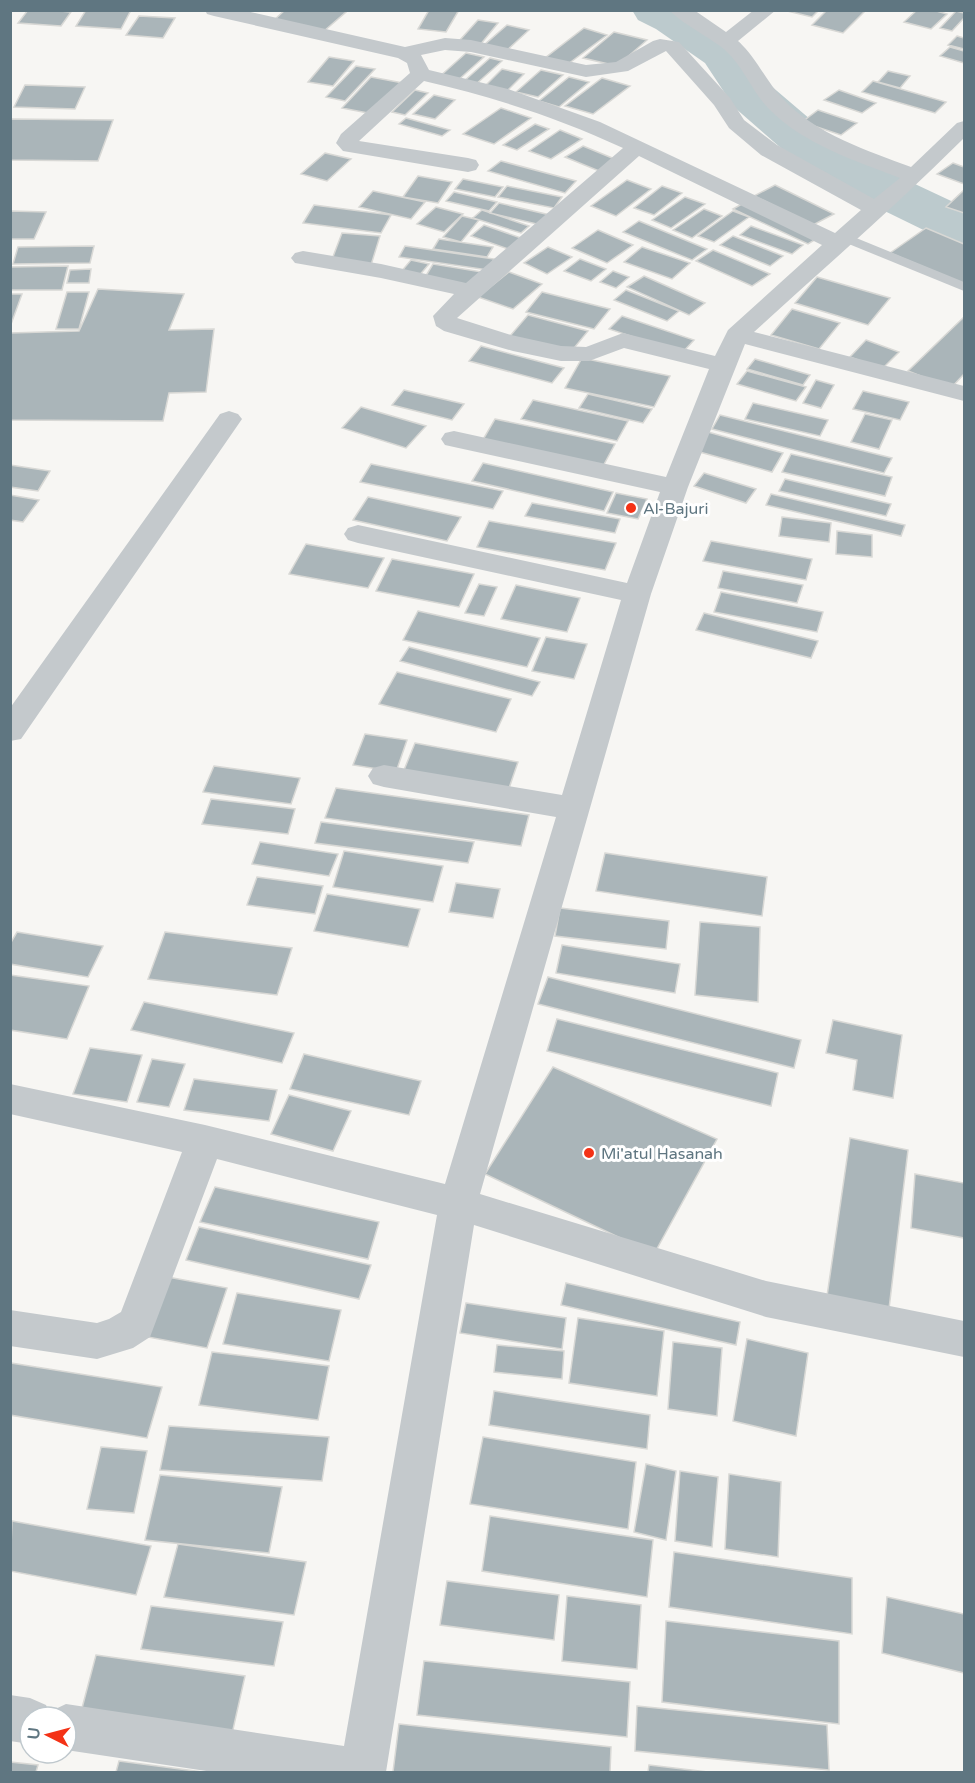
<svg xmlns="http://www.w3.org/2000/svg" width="975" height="1783" viewBox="0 0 975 1783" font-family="'Varela Round',sans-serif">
	<rect width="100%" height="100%" fill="#f7f6f3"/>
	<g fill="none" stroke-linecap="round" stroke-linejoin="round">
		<path fill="#bccacd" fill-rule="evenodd" d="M632,10h60l48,33 30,42 81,69 113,53v38l-20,-5 -131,-64 -79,-69 -29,-44 -49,-34 -18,-9z"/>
	</g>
	<path fill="#aab5b9" stroke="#d8d8d5" stroke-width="1.5" d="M28,10h21l22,2 -10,14 -43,-3z
		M86,10h45l-10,19 -45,-3z
		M285,10h54l7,2 -22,19 -51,-10z
		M429,10h30l-13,22 -28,-3z
		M783,10h36l-7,7z
		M827,10h39l-23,23 -31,-8z
		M917,10h16l14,4 -16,15 -27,-7z
		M956,11l8,2v5l-12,13 -12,-3z
		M139,16l36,2 -12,20 -37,-3z
		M478,20l20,3 -18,22 -21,-4z
		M507,25l22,5 -24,22 -22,-6z
		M584,28l23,7 -39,29 -23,-6z
		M614,32l33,8 -30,26 -34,-8z
		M957,36l7,2v11l-16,-4z
		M950,47l14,4v12l-24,-7z
		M466,53l18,4 -28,25 -18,-4z
		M329,57l25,4 -21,25 -25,-4z
		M490,58l12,3 -27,24 -12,-3z
		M356,66l19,3 -30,32 -19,-4z
		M502,69l22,5 -18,18 -22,-5z
		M541,70l22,5 -25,22 -22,-5z
		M888,71l22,5 -10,12 -22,-6z
		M371,77l32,6 -30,31 -31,-6z
		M569,77l20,5 -30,25 -20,-6z
		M602,78l28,8 -37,28 -28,-8z
		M873,81l73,21 -11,11 -73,-21z
		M25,85l60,2 -10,22 -61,-2z
		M415,90l13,3 -23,22 -13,-3z
		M839,90l37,13 -14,10 -38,-13z
		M434,95l21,5 -20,19 -22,-5z
		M501,108l30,10 -37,26 -31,-10z
		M818,110l39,13 -16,12 -39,-13z
		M406,118l44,12 -8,6 -43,-12z
		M10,119l103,1 -15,41 -88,-1z
		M535,124l14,5 -32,21 -14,-5z
		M560,130l22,9 -31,20 -22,-8z
		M583,146l34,14 -18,11 -34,-14z
		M325,153l26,6 -24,22 -26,-7z
		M501,161l75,20 -11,12 -77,-22z
		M953,163l11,4v17l-27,-10z
		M418,176l34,6 -14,21 -35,-6z
		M463,179l40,8 -8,10 -40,-8z
		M627,180l24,9 -35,27 -25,-10z
		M775,185l59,29 -21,11 -59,-29z
		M507,186l55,11 -8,11 -56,-11z
		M662,186l20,7 -28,22 -20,-7z
		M964,190v23l-18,-6z
		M373,191l52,11 -14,17 -52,-12z
		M454,192l43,10 -8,9 -43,-10z
		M685,197l20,7 -34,24 -19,-8z
		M747,201l74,35 -13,8 -75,-35z
		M499,203l51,12 -9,10 -51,-12z
		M314,205l77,10 -10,18 -78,-10z
		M436,207l27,7 -19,18 -27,-8z
		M704,209l18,7 -30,22 -19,-8z
		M482,210l47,16 -8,7 -48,-15z
		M10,211l36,1 -12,27h-24z
		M733,211l16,6 -35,25 -16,-6z
		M462,216l17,4 -18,22 -18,-5z
		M639,221l68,28 -15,11 -69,-28z
		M484,225l37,13 -13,11 -37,-13z
		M751,226l52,19 -11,9 -52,-19z
		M926,228l38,16v40l-74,-31z
		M598,230l35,15 -26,18 -35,-15z
		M342,233l38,3 -9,29 -40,-3z
		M733,236l50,20 -13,10 -50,-21z
		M439,239l54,8 -6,10 -54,-8z
		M94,246l-4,17 -77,1 5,-17z
		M405,246l89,13 -6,11 -89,-13z
		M548,247l24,10 -25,17 -23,-11z
		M642,247l48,16 -18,16 -48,-17z
		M713,250l57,24 -18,12 -56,-25z
		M580,259l26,10 -15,12 -27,-10z
		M411,260l18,4 -11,13 -18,-4z
		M433,264l49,8 -9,15 -49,-8z
		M68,266l-6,24h-52v-23z
		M91,269l-2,14h-22l3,-13z
		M613,271l16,6 -13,11 -16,-6z
		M509,272l33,12 -29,25 -35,-12z
		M644,276l61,27 -16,12 -62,-28z
		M817,277l73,21 -22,27 -73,-22z
		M98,289l86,5 -15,36 45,-1 -8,63 -37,1 -6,28 -153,-1v-87l69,-2z
		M626,290l53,21 -12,10 -53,-21z
		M67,292h22l-10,37h-23z
		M542,292l68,17 -16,20 -68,-17z
		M10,294h12l-12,33z
		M792,309l48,14 -21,26 -48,-14z
		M528,315l60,16 -18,22 -60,-17z
		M622,316l72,24 -12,13 -73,-24z
		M964,317v57l-13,14 -43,-17z
		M866,340l33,12 -17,17 -32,-12z
		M481,346l83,22 -12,15 -83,-22z
		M582,358l88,18 -16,31 -89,-19z
		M755,359l55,16 -7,10 -56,-16z
		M747,371l59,16 -10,14 -59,-17z
		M816,380l18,5 -13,23 -18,-5z
		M404,390l60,14 -12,16 -60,-15z
		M863,391l46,11 -9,18 -47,-11z
		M588,394l64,15 -9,14 -64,-15z
		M533,400l95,21 -11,20 -96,-22z
		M753,403l75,17 -8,16 -75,-17z
		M361,407l65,19 -20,22 -64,-20z
		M865,414l27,6 -13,29 -28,-7z
		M720,415l172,43 -8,15 -172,-44z
		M495,419l120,25 -13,24 -121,-25z
		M708,432l75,21 -11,19 -76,-21z
		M791,454l101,23 -7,19 -103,-24z
		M483,463l130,29 -9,19 -132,-30z
		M371,464l132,27 -10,18 -133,-27z
		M10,465l40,6 -12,20 -28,-4z
		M704,473l52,16 -10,14 -52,-17z
		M785,479l106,25 -5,12 -107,-25z
		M616,493l31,6 -9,20 -31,-6z
		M771,494l134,31 -4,11 -135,-31z
		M10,495l29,5 -16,22 -13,-2z
		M368,497l93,20 -14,24 -94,-21z
		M532,503l88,16 -5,14 -90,-17z
		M782,517l49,6 -2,19 -50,-6z
		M489,521l127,22 -11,27 -128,-23z
		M837,531l35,4v22l-36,-3z
		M711,541l101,18 -6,21 -103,-19z
		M306,544l78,14 -16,30 -79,-14z
		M392,559l82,15 -15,33 -83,-16z
		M723,571l80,14 -6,18 -79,-15z
		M479,584l18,3 -13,29 -19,-3z
		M516,585l64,13 -13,34 -66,-13z
		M721,592l102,20 -6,20 -103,-20z
		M418,611l122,27 -13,29 -124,-27z
		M704,613l114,28 -7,17 -115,-28z
		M546,637l41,7 -13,35 -42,-8z
		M409,647l131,35 -8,14 -132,-35z
		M397,672l114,27 -15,33 -117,-28z
		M365,734l42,6 -11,32 -43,-7z
		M415,743l103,19 -11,32 -105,-19z
		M214,766l86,12 -9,26 -88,-12z
		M336,788l193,27 -8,31 -196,-28z
		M211,799l84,10 -7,25 -86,-10z
		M321,822l153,20 -6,21 -153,-20z
		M260,842l78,12 -9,22 -77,-12z
		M344,851l99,15 -10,36 -100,-15z
		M605,853l162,24 -5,39 -166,-25z
		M257,877l66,9 -8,28 -68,-9z
		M456,883l44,6 -7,29 -44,-6z
		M327,894l93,15 -12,38 -94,-16z
		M560,908l109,13 -3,28 -111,-13z
		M700,922l60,5 -2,75 -63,-7z
		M17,932l86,14 -15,31 -78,-13v-20z
		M165,932l127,16 -15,47 -129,-16z
		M562,945l118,19 -5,29 -119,-20z
		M10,975l79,11 -22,53 -57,-9z
		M548,977l253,63 -7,28 -256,-64z
		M144,1002l150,31 -12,30 -151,-33z
		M557,1019l221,54 -7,33 -224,-55z
		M833,1020l69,15 -9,63 -40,-8 4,-30 -31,-7z
		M90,1048l52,7 -15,47 -54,-8z
		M304,1054l117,27 -12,34 -119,-26z
		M152,1059l33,5 -16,43 -32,-5z
		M553,1067l164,72 -63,115 -169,-80z
		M194,1079l83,11 -8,31 -85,-11z
		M289,1095l62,16 -18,40 -62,-17z
		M850,1138l58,12 -20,167 -62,-14z
		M915,1174l49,9v55l-53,-10z
		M215,1187l164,35 -11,37 -168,-37z
		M199,1227l172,38 -12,34 -173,-39z
		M157,1275l70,13 -20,60 -70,-13z
		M566,1283l174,39 -4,23 -175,-40z
		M237,1293l104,17 -12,51 -106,-17z
		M466,1303l100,15 -4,31 -102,-16z
		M578,1318l86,13 -7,65 -88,-13z
		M747,1339l61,14 -12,83 -63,-15z
		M673,1342l49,6 -5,68 -49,-7z
		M497,1345l67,6 -2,28 -68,-7z
		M212,1352l117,14 -11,54 -119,-15z
		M11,1363l151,24 -15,51 -137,-23z
		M494,1391l156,24 -3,34 -158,-24z
		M169,1426l160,11 -7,44 -162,-11z
		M483,1437l153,25 -8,67 -158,-25z
		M101,1447l46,4 -13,62 -47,-4z
		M646,1464l30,7 -10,69 -32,-8z
		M680,1471l38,6 -6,70 -37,-6z
		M729,1474l52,8 -3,75 -53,-8z
		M160,1475l122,12 -13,66 -124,-13z
		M490,1516l163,24 -6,57 -165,-26z
		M12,1521l139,25 -15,49 -126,-24z
		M178,1544l128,18 -12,53 -130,-18z
		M674,1552l178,26v56l-183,-27z
		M447,1581l112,14 -5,45 -114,-15z
		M567,1596l74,9 -4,64 -75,-8z
		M887,1597l77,17v59l-82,-20z
		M151,1606l132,16 -9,44 -133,-17z
		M666,1621l173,20v83l-177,-22z
		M96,1655l149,21 -13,58 -151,-22z
		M424,1661l206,21 -3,55 -210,-22z
		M637,1706l190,19 2,45 -194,-19z
		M399,1724l212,23 -1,25h-217z
		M119,1761l84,11h-87z
		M10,1762l28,3 -2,7h-26z
		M649,1765l59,7h-60z"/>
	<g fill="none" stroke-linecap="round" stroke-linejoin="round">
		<path fill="#c4c9cc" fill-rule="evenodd" d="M844,233l120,49v9l-125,-51 -2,-3 2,-3z"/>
		<path fill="#c4c9cc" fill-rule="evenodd" d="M205,10h37l163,37 40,-9 26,2 115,25 30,-3 37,-21 7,-2 19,3 51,56 14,22 33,25 97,54 26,-21c-44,-17 -97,-34 -131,-69 -17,-17 -25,-42 -44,-59 -12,-11 -48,-29 -55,-40h24l32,22 28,-22h22l-38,31c19,17 28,41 46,59 32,34 84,51 127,67l46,-44 7,-2v17c-67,67 -140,130 -210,194l210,54v15l-219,-57 -57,143 -37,107 -171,600 286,87 198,40v36l-198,-40 -292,-92 -88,547h-173l-147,-22v-33h-36v27l-20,-3v-46l20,3 16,7 3,7 17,-8 278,42 93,-531 -220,-56 -67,178 -17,11 -36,11 -87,-13v-36l87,13 12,-4 12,-7 61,-160 -172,-38v-30l195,41 240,59 111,-367 -172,-30 -11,-3 -5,-8 5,-8 11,-3 178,30 59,-195 -263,-57 -10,-3 -4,-6 4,-6 10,-3 269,58 33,-91 -206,-45 -9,-2 -4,-6 4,-6 9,-2 212,46 43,-108 -85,-21 -35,13h-28l-48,-10 -69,-20 -8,-5 -3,-10 21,-22 -73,-16 -86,-15 -4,-5 4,-5 8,-2 78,13 85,19 157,-135c-64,-30 -130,-51 -199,-67l-65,60 109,17 8,2 3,5 -3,5 -8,2 -125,-21 -7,-8 5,-9 69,-61 -3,-10 -9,-5 -184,-42 -7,-2zM445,50l26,2 115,25 42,-6 38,-20 48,54 15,23 32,27 100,55 -26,23 -235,-111 -92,-33 -79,-19 -8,-15zM639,156l183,89 -94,85 -13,26 -92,-23 -37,14 -25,-1 -50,-11 -54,-17z
			M229,411l9,3 4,5 -221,320 -11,2v-33l210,-294z"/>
	</g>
	<g fill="#f43216" stroke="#fff" stroke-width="2">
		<circle cx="631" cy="508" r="6"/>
		<circle cx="589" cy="1153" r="6"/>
	</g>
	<g text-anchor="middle" stroke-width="6" stroke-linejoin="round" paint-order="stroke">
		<g font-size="16" fill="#5f7681" stroke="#fff" text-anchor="start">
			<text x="643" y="514">Al-Bajuri</text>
			<text x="601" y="1159">Mi'atul Hasanah</text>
		</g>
	</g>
	<rect width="975" height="1783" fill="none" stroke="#5f7681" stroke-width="24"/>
	<g transform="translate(48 1735) rotate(276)"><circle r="28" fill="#ffffff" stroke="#bfc8cd" stroke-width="1.5"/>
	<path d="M0-4.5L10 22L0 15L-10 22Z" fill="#f43216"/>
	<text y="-9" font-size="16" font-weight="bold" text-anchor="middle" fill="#5f7681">U</text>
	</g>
</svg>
